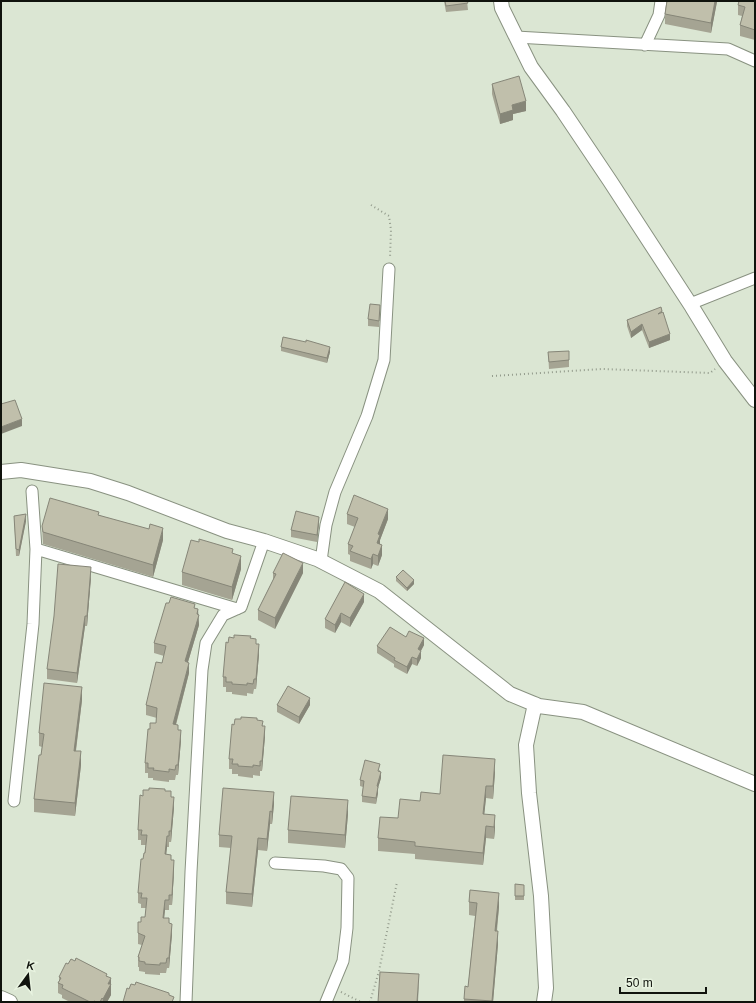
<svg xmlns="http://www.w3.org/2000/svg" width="756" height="1003" viewBox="0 0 756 1003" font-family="Helvetica,sans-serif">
	<rect width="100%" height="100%" fill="#dbe6d3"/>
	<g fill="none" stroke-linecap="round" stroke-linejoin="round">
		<defs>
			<path id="minor" d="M516,37l212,12 27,12
				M645,45l14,-30 2,-14
				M690,304l65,-26
				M36,549l201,60
				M321,561l5,-36 9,-33 32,-76 17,-56 5,-91
				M14,801l19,-177 3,-75 -4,-58
				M275,863l49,3 17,3 7,9 -1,50 -4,33 -17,41
				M186,1002l5,-130 11,-202 4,-27 17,-28 18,-8 23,-66"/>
			<path id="tertiary" d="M501,1l1,7 29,59 32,44 47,70 82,126 33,54 30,39
				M1,472l20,-2 69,11 38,12 99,38 37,10 53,18 62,32 131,103 29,12 44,6 172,72
				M535,704l-9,41 3,48 12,103 5,92 -2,14
				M1,998l9,4"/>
		</defs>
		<use href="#minor" stroke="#899281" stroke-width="13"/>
		<use href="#tertiary" stroke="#899281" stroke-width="16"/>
		<path stroke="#939b8c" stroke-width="2" stroke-dasharray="1 3" stroke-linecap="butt" d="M371,205l18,11 2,14 -1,28
			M492,376l110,-7 108,4 5,-4
			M341,992l20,10
			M370,1002l9,-31 18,-89"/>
		<use href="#minor" stroke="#fff" stroke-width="11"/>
		<use href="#tertiary" stroke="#fff" stroke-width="14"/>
	</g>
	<path fill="#a5a493" d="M444,1h23l1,9 -22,2z
		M717,1l-6,32 -46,-9v-10z
		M755,1v39l-15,-4v-11l2,-9 -4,-1v-10z
		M492,84l34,27 -13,3v6l-13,4 -8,-30z
		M380,312l-1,15 -11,-1v-7z
		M662,312l8,28 -21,8 -7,-18 -11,8 -4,-12v-6z
		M281,347l49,5 -3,11 -46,-12z
		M548,352l21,8v7l-20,2z
		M347,514l41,5 -8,21v4l2,11 -4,11 -5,-2 -2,5 -21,-8v-6l-2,-1v-10l7,-17 -8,-3z
		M99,515l64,25 -10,37 -110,-33 -1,-18z
		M14,516l12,5 -7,35h-3z
		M319,523l-2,19 -26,-5v-7z
		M233,554l8,15 -9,31 -50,-15v-13z
		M273,573h30l-28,56 -17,-9v-10l15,-30z
		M91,577l-4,49h-2l-8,57 -30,-4v-10z
		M396,577l18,7 -7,7 -11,-10z
		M364,602l-14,25 -9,-5 -6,11 -10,-5v-9z
		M169,603l26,5 3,7 1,10 -11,37 1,11 -13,52 2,5 3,10 -3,35h-2l-1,5h-6v2l-16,-2v-2h-5v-5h-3v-10l5,-34 6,-6 1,-5 -11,-3v-10l16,-42 2,-7 -10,-3v-10z
		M406,637l18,8 -3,6v7l-4,8 -5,-2 -5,10 -13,-7v-3l-17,-11v-7z
		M251,638l5,6 3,10 -3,35h-2l-1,5 -6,-1v3l-15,-2v-2h-6v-5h-3v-10l5,-34z
		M82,700l-6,51 5,14 -6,51 -41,-4v-13l8,-52 -3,-1v-13z
		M277,705h33l-11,19 -22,-12z
		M257,720l6,6 2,10 -3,35h-2v5l-7,-1v3l-15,-2v-2h-6v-5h-3v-10z
		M380,770v1l1,7 -3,10v5l-2,11 -14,-2v-6l1,-9 -3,-1v-6z
		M495,772l-2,27 -7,-1 -2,16 11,14 -1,11 -8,-1 -3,27 -68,-6v-5l-37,-3v-13l20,-20 22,-17 20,-7z
		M165,791l6,6 3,10 -3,35h-2v5h-2l-1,8 5,5 3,11 -2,34h-3v5h-4l-1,8 5,5 3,11 -3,34h-2l-1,5h-6v2l-15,-1v-2l-6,-1v-4h-1v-10l4,-12 -4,-1v-11l3,-11 4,-5 1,-9h-5v-4l-3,-1v-10l8,-48h-5v-5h-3v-10l5,-34z
		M274,804l-2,20h-2l-3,27 -9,-1 -6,57 -26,-3v-12l5,-44 -12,-1v-12z
		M348,814l-3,34 -57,-5v-13z
		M515,884l9,1v15h-9z
		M470,890l29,17 -2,24 1,13 -5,58h-29v-3l4,-12 7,-71 -6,-1v-13z
		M107,976l4,13v6l-4,7h-37l-8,-4v-3l-4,-2v-10l1,-2v-4z"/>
	<path fill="#868678" d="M715,1h2v1l-6,31v-10z
		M526,101v10l-13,3v6l-13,4v-10l12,-9z
		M642,324v6l-11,8v-6z
		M670,334v6l-21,8v-6z
		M330,347v5l-3,11v-5z
		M22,419v7l-21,8v-7z
		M2,498v10l-1,2v-11z
		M388,509v10l-8,21v5l-3,-2 1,-9z
		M26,514v7l-7,35v-6z
		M319,517v6l-2,19v-7z
		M163,528v12l-10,37v-12z
		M382,545v10l-4,11v-10z
		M373,554v10l-2,5v-10z
		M241,556v13l-9,31v-13z
		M303,563v10l-28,56v-11z
		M91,567v10l-4,49v-10z
		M414,580v4l-7,7v-3z
		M364,594v8l-14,25v-9z
		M198,609l1,16 -14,47v-11z
		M341,613v9l-6,11v-8z
		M85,616v10l-8,57v-10z
		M424,638v7l-6,11v-7z
		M259,644v10l-3,35v-10z
		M421,651v7l-4,8v-7z
		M412,657v7l-5,10v-7z
		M189,663v10l-16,62v-11z
		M82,687v13l-8,64v-13z
		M310,698v7l-11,19v-7z
		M265,726v10l-3,35v-10z
		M181,730v10l-3,35v-10z
		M81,751v14l-6,51v-13z
		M495,759v13l-2,27v-13z
		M381,772v6l-3,10v5l-2,11 1,-18z
		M486,786v12l-3,29v-13z
		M274,792v12l-2,20v-12z
		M174,797v10l-3,35v-11z
		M348,800v14l-3,34v-13z
		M270,811v13l-3,27v-12z
		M495,815v13l-1,11v-12z
		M486,826v12l-3,27v-12z
		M167,836v11l-2,18v-11z
		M258,838v12l-6,57v-13z
		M174,860v11l-2,34v-10z
		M499,893v14l-4,37v-13z
		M165,900v10l-2,18v-10z
		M172,924v10l-3,34v-10z
		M498,931v13l-5,58h-1z
		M419,974l-1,28h-1z
		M111,978v17l-4,7h-4v-3l5,-15z"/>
	<path fill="#c0bfab" stroke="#868678" d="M445,1h22l1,2 -22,3z
		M667,1h48l-4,22 -46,-9z
		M739,1h16v29l-15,-5 5,-18 -7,-2z
		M519,76l7,25 -14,4 1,5 -13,4 -8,-30z
		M370,304l10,1 -1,16 -11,-2z
		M661,307l1,4 -4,3 5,-2 7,22 -21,8 -7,-18 -11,8 -4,-12z
		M283,337l23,5v-2l24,7 -3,11 -46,-11z
		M569,351v9l-20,2 -1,-10z
		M15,400l7,19 -21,8v-23z
		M354,495l34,14 -10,25 2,1 -3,8 5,2 -4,11 -5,-2 -2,5 -21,-8 3,-5 -5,-2 10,-26 -11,-4z
		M50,498l49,14 -1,3 51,14 1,-5 13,4 -10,37 -110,-33 -1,-6z
		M296,511l23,6 -2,18 -26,-5z
		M26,514l-7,36 -3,-1 -2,-33z
		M199,539l34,10 -1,4 9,3 -9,31 -50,-15 9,-32 8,2z
		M283,553l20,10 -28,55 -17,-8 18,-36 -3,-1z
		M58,564l33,3 -4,49h-2l-8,57 -30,-4 7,-53z
		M403,570l11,10 -7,8 -11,-11z
		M345,582l19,12 -14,24 -9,-5 -6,12 -10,-6z
		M171,597l24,7 -1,4 4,1 -1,5 2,1 -14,46 4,2 -16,61 5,1v5h3l-3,35h-2l-1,5 -6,-1v3l-16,-2 1,-2h-6v-5h-3l3,-34h2v-6h6l1,-15 -11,-3 10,-43 6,1 4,-17 -12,-3 12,-40h3z
		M390,627l16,10 3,-6 15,7 -6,11 3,2 -4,8 -5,-2 -5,10 -13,-7 1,-2 -18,-12z
		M234,635l17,1 -1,2 6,1v5h3l-3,35h-2l-1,5 -6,-1v2l-15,-1v-2h-6v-5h-3l3,-35 2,1 1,-6 5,1z
		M44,683l38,4 -8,64h7l-6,52 -41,-4 5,-44h2l3,-21 -5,-1z
		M288,686l22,12 -11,19 -22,-12z
		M241,717l16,1v2l6,1 -1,5h3l-3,35h-2v5l-7,-1v2l-15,-1v-2h-6l1,-5h-4l3,-35 2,1 1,-6h6z
		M443,755l52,4 -2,27h-7l-3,28 12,1 -1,12 -8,-1 -3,27 -68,-7v-4l-37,-4 2,-21 18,1 2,-19 20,2 1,-9 19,2z
		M365,760l15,4 -2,7 3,1 -4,14 1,1 -2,11 -14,-2 2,-15 -4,-1z
		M149,788l16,1v2h6v6h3l-3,34h-2v5h-2l-2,18 6,1v5h3l-2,35h-3v5h-4l-2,18h6v5l3,1 -3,34h-2l-1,5h-6v2l-15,-1v-2l-6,-1v-4h-1l7,-21 -7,-3v-11h3v-5h4l2,-19h-6l1,-5h-4l3,-34h2l1,-6h1l2,-18h-6l1,-5h-4l2,-35 3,1v-6h6z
		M223,788l51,4 -2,20 -2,-1 -3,28 -9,-1 -6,56 -26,-2 6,-56 -13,-1z
		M291,796l57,4 -3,35 -57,-5z
		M515,884l9,1v11h-9z
		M470,890l29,3 -4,38h3l-6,70 -28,-2 1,-13 3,1 9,-84 -8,-1z
		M76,958l31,16 -1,2 5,2 -3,6h3l-8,15 -1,-1 -2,4h-3l-3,-1v1h-4l-28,-14 1,-3 -5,-2 3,-5 -2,-1 7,-14 2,1 3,-5 4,2z
		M380,972l39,2 -2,28h-39z
		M136,982l33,11v2l5,2 -2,5h-49l4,-14 2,1 2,-5 4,1z"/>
	<rect width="756" height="1003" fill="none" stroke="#10130d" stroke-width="4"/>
	<g transform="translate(28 975) rotate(15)" stroke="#e8f3e0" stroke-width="3" paint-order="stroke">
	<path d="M0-3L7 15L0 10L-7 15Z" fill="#10130d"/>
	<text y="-6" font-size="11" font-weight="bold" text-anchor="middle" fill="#10130d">K</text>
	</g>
	<path d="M620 987v6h86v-6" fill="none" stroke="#10130d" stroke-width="2"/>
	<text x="626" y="987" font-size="12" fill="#10130d" stroke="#e8f3e0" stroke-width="3" paint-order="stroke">50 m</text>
</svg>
